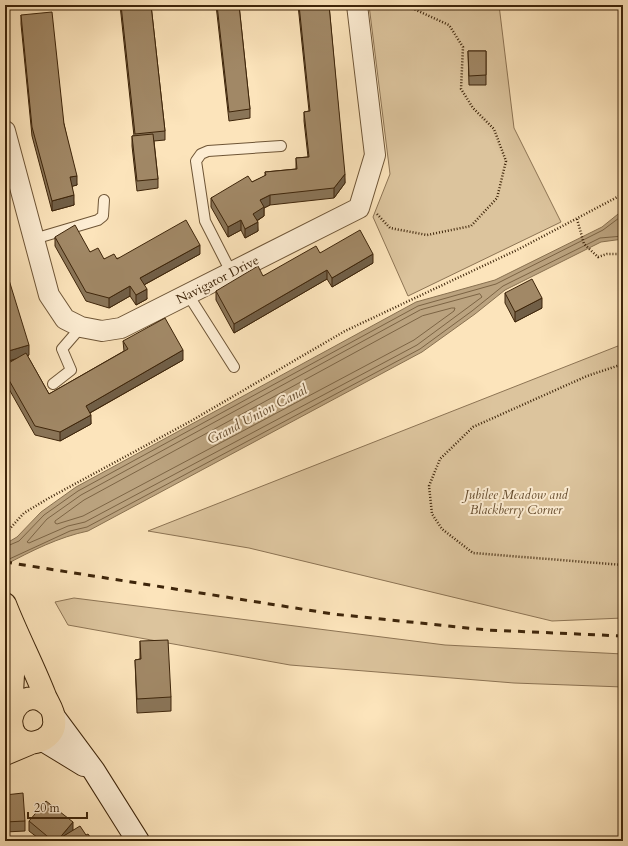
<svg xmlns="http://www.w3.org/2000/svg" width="628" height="846" viewBox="0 0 628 846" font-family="Cardo,serif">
	<rect width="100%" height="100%" fill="#fce4bb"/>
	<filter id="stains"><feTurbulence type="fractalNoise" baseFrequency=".005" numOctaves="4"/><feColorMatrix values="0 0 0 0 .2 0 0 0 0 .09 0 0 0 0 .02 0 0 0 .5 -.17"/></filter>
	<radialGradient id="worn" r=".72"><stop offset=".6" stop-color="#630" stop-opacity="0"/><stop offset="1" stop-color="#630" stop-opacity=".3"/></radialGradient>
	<path fill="#dcc49d" stroke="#8d7454" d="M369,5h130l15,123 47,94 -153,74 -35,-79 17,-43z
		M623,344v274l-71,3 -303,-73 -101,-17z
		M74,598l371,47 178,9v33l-109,-4 -224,-18 -222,-40 -13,-23z"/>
	<path fill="#bba37f" stroke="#897150" d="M623,210v29l-22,3 -96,48 -30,24 -53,38 -334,179c-29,6 -57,20 -83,34v-21l12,-7 24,-25 35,-25 340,-185 79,-22 107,-53z"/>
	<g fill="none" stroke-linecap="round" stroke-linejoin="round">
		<path stroke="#7c6444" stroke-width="1" d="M480,294l2,3 -65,48 -332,177 -17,4 -39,17 -2,-1 20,-23 34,-24 339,-185z
			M452,308h3l-1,3 -40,29 -331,176 -26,8 -2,-1v-2l29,-21 338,-184z
			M5,547l14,-6 25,-26 34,-24 340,-185 78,-22 107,-54 20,-15
			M5,561l65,-30 17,-4 333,-178 52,-38 31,-25 97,-48 23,-2"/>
		<defs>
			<path id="lane" d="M34,239l64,-19 5,-4 1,-16
				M231,272l-26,-51 -9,-60 5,-7 7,-3 73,-5
				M187,293l47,74
				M53,384l18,-14 -9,-21 19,-22"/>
			<path id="street" d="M5,131l44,164 16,24 16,8 21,4 19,-3 238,-120 16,-53 -18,-150"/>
			<path id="secondary" d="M54,717l40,54 44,70
				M43,740l41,25"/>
			<path id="primary" d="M5,604c12,31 28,61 40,92 3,7 9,15 9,23 2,12 -7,21 -18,23 -7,2 -15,-1 -20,-6 -16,-22 12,-53 34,-29
				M11,712l2,-37 -1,-43
				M5,754l26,-11"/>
		</defs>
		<use href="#lane" stroke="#6e5536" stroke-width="12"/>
		<use href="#street" stroke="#6e5536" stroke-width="22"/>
		<use href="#secondary" stroke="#3e250a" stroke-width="24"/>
		<use href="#primary" stroke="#3e250a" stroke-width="24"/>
		<path stroke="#3e250a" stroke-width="2.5" stroke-dasharray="1 2" stroke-linecap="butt" d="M377,214l13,14 37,7 44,-9 26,-28 9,-37 -12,-32 -21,-21 -12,-19 2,-42 -14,-22 -44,-20
			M577,219l7,25 14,13 9,-3h16
			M623,364l-36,12 -114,51 -33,32 -11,27 3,28 10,15 31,24 150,12
			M5,534l19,-21 25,-15 142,-77 154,-90 174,-82 104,-55"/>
		<use href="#lane" stroke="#fdedd3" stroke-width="10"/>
		<use href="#street" stroke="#fdedd3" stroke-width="20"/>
		<use href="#secondary" stroke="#fdedd3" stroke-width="22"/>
		<use href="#primary" stroke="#fce4bb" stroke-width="22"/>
		<path stroke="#3e250a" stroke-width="3" stroke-dasharray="7 7" stroke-linecap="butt" d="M5,562l328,52 154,16 136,6"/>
	</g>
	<path fill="#8a7558" stroke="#3e250a" d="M120,5h31l14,126v9l-11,1 4,38v9l-21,3 -5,-45v-10h2z
		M216,5h23l11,104v9l-21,3z
		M298,5h31l16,178 -11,15 -64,7 -6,3v8l-7,5 1,10 -13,7 -4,-8 -13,7 -17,-30v-9l41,-16 13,-6v-4l31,-3v-11l12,-1 -4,-36v-9l5,-1z
		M21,15l43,109 13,61 -5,1 2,19 -22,6 -20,-75 -11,-112z
		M468,51h18v34h-17z
		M55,237l35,15 14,7 96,-5 -56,31 3,14 -11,6 -6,-9 -21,12 -23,-7 -31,-55z
		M320,253l53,10 -41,24 -5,-8 -93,54 -18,-33v-9l47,-15z
		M505,293l37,15 -27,14 -10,-19z
		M123,341l60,19 -93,53 1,11 -31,17 -25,-6 -30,-53v-17l13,-7 -13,4 24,-7h-2l22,39 75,-43z
		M140,641l31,56v14l-34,2 -2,-53 5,-1z
		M5,795l20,26v10l-20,1z
		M29,821l44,9 13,5 7,6h-51l-13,-10z"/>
	<path fill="#715f47" stroke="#3e250a" d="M345,174v9l-11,15v-10z
		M77,176v9l-7,2v-10z
		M74,195v10l-22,6v-10z
		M270,195v10l-6,3v8l-11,7v-9l7,-14z
		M241,220v10l-13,7v-10z
		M258,222v9l-13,7v-9z
		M200,245v9l-60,33v-9z
		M373,254v9l-41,24v-9z
		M327,270v9l-93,54v-9z
		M130,286v10l-21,12v-10z
		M147,289v10l-11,6v-10z
		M542,298v10l-27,14v-10z
		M29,345v10l-24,7v-10z
		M183,350v10l-97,55v-9z
		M91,415v9l-31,17v-9z
		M73,822v9l-11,6v4h-5z"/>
	<path fill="#a18866" stroke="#3e250a" d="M121,5h30l14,126 -30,3z
		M217,5h22l11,104 -21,3z
		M299,5h30l16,169 -11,14 -64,7 -10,5 4,7 -11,7 5,8 -13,7 -4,-9 -13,7 -17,-29 37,-22 4,6 14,-7 -1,-3 32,-3 -1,-11 13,-1 -5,-45 6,-1z
		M52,12l12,112 13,52 -7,1 4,18 -22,6 -20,-74 -11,-112z
		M468,51h18v24l-17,1z
		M153,134l5,45 -21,2 -5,-45z
		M186,220l14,25 -60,33 7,11 -11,6 -6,-9 -21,12 -23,-6 -31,-55 20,-12 15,27 8,-4 6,11 10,-5 3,5z
		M360,230l13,24 -41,24 -5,-8 -93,54 -18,-33 42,-25 5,10 53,-30 4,7z
		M5,267l24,78 -24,7z
		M532,279l10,19 -27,14 -10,-19z
		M165,318l18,32 -97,56 5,9 -31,17 -25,-6 -30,-53v-8l21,-12 23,41 79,-45 -5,-8z
		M168,640l3,57 -34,2 -2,-39 6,-1 -1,-18z
		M23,793l2,28 -20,1v-27z
		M46,801l27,21 -16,19h-4l-24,-20z
		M80,826l6,9 2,-1 5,7h-29l-2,-4z"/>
	<g text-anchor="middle" stroke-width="4" stroke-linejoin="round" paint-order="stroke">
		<g font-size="13" fill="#3e250a" stroke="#fdedd3">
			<text transform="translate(217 279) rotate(-27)" y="5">Navigator Drive</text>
		</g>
		<g font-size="13" font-style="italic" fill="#664d2f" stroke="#fdedd3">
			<text x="516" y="499">Jubilee Meadow and<tspan x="516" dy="15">Blackberry Corner</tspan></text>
		</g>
		<g font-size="14" font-style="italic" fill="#644b2d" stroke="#fdedd3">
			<text transform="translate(257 414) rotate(-28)" y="5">Grand Union Canal</text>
		</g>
	</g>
	<rect width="628" height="846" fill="none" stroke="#fce4bb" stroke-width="20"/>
	<rect x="6" y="6" width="616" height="834" fill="none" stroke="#3e250a" stroke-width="2"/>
	<rect x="10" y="10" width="608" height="826" fill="none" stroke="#3e250a"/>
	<path d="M28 812v6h59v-6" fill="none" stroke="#3e250a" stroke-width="2"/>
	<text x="34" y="812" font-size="12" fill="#3e250a" stroke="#fdedd3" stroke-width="3" paint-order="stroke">20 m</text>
	<rect width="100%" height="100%" filter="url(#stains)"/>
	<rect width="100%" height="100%" fill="url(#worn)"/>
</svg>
